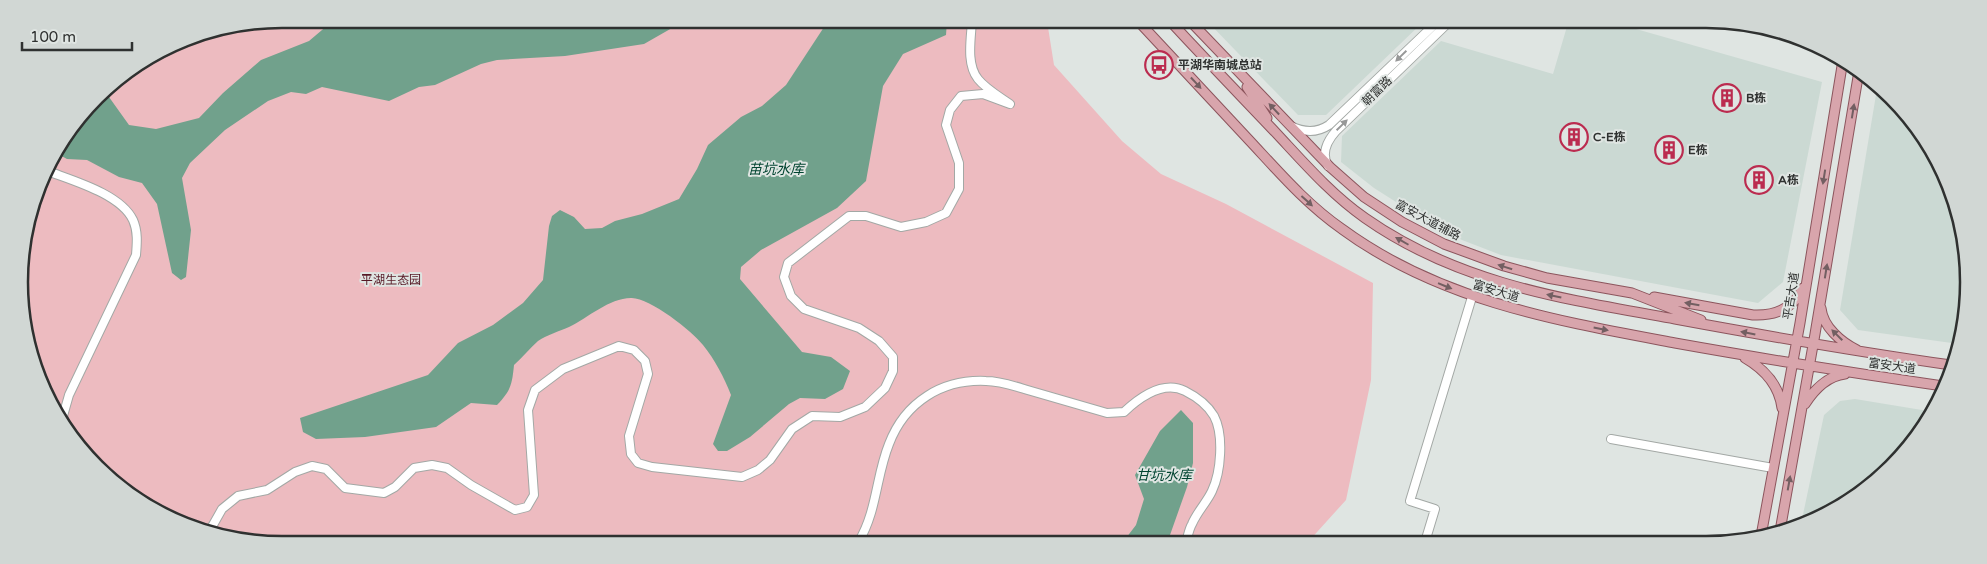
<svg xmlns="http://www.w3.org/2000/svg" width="1987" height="564" viewBox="0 0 1987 564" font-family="'Varela Round','Noto Sans SC',sans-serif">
	<rect width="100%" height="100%" fill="#dfe5e2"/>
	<path fill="#cbd9d3" d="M1208,22l214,1 -96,92h-28z
		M1568,23h47l207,59 -39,200 -25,21 -257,-48 -39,-15 -36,-19 -52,-33 -33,-26 1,-26 99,-95 112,33z
		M1877,89l47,47 39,94v103l-4,11 -101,-14 -18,-20z
		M1855,399l79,13 -43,56 -70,50 -20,6 23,-109 16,-14z"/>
	<path fill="#edbbc0" d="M282,19l765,2 7,44 68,76 39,33 65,30 147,79 -2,97 -25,120 -38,42 -1077,-2 -81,-30 -77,-68 -45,-92 -9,-85 27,-99 62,-82 74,-45z"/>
	<path fill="#71a18c" d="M335,19l359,1 -22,8 -28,16 -79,12 -68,4 -16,4 -46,21 -16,2 -30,14 -67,-14 -16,7 -15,-2 -23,9 -43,29 -35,33 -8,15 9,52 -5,47 -5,3 -9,-7 -15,-69 -15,-21 -23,-6 -32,-17 -20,-1 -11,-6 48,-63 25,35 27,4 43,-11 24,-25 38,-33 48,-19z
		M828,21h119l-1,14 -43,19 -20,32 -17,95 -29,27 -76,42 -20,17 -1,12 62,73 29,5 19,14 -7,18 -18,10 -25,-1 -11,6 -39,33 -23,14h-9l-5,-7 18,-49c-7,-18 -16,-35 -28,-50 -11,-14 -54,-48 -72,-47 -22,0 -43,20 -62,29 -9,4 -22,8 -31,14 -8,7 -16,17 -24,24 -2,20 -3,25 -17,40l-26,-2 -35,24 -71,10 -49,2 -13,-7 -3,-14 128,-43 30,-32 35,-18 30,-22 20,-23 6,-54 3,-10 8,-6 14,7 11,12 17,-1 13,-7 27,-7 37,-15 18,-30 11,-24 33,-28 21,-11 24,-21z
		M1181,410l12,13v40l-6,24 -17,48 -3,7h-44l13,-17 8,-26 -9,-24 25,-44z"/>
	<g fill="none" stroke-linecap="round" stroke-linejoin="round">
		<defs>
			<path id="minor" d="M1291,126c14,7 26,7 38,-1l107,-102
				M1328,166c-7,-12 -1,-25 8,-35l112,-108
				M45,170c25,10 75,23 88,50 5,11 4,23 3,35l-67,140 -6,21 6,18
				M1611,439l162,29
				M209,532l13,-23 16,-13 29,-6 28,-18 17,-6 14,3 19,19 39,5 11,-6 19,-19 18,-3 15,3 24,17 44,25 12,-3 7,-12 -6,-85 7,-20 28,-21 56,-23 15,4 11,11 3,13 -19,62 2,18 7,9 14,4 90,10 16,-7 12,-10 22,-31 20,-13 28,1 25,-10 20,-19 8,-17v-14l-14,-16 -20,-13 -55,-19 -13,-13 -7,-19 4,-14 61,-47h17l35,11 25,-5 20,-9 13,-24v-26l-13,-38 4,-15 11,-14 22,-2 27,10c-10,-7 -24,-15 -32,-25 -12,-15 -7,-40 -6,-58
				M859,541c18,-30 17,-65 30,-97 16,-42 53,-65 97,-63 15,0 31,6 45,10 25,7 51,15 76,22l17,-1c16,-15 39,-32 61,-21 12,6 22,13 29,25 10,19 7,56 -2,75 -5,11 -15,21 -20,33 -3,5 -4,12 -6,18
				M1425,542l10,-33 -25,-8 62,-204"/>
			<path id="major" d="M1139,22c36,39 73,78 110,118 29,31 57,64 93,89 98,72 216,92 333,114 89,16 178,30 268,43
				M1171,22c35,38 71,75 107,113 27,29 54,60 87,83 94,66 199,81 310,101 92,17 184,33 276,46
				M1191,22l139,145 34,30 38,25 42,22 60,22 43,12 85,15 69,27
				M1247,87l20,31
				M1654,297l99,18c22,1 40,-6 50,-27
				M1821,308c2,19 20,34 36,42
				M1745,358c19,11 34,27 37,50
				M1805,404c9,-14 23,-28 40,-30
				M1780,531l35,-197 44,-263
				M1761,536l39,-213 43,-263"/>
		</defs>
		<use href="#minor" stroke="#a3a8a5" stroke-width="10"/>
		<use href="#major" stroke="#8c555d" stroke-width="11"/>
		<use href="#minor" stroke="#fff" stroke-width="8"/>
		<use href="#major" stroke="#d8a5ac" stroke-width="9"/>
	</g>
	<defs><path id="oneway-solid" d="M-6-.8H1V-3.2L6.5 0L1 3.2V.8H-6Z" transform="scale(1.25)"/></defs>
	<g fill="#979898">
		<use href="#oneway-solid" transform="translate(1401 56) rotate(136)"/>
		<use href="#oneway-solid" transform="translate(1342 125) rotate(-44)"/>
	</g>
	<g fill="#735f62">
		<use href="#oneway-solid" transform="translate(1196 83) rotate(47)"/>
		<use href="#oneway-solid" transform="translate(1274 109) rotate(-133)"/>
		<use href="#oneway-solid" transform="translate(1853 111) rotate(-81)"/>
		<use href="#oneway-solid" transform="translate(1824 177) rotate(99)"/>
		<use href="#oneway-solid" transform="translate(1307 201) rotate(42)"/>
		<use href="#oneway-solid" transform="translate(1402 241) rotate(-150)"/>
		<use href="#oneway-solid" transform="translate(1505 267) rotate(-163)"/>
		<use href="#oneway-solid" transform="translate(1826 271) rotate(-81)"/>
		<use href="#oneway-solid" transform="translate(1445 286) rotate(22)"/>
		<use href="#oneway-solid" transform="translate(1554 296) rotate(-168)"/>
		<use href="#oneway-solid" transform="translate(1692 304) rotate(-170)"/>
		<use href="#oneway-solid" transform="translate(1601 329) rotate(11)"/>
		<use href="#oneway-solid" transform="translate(1748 333) rotate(-169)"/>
		<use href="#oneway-solid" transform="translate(1837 335) rotate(-135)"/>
		<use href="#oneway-solid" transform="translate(1789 483) rotate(-80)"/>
	</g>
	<defs>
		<symbol id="bus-ring" viewBox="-11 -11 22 22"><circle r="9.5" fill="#dfe5e2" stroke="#bb2b4f" stroke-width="1.5"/><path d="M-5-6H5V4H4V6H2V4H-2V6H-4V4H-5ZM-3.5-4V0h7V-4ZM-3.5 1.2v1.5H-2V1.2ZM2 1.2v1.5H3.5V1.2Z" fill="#bb2b4f"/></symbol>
		<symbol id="building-ring" viewBox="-11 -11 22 22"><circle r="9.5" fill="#dfe5e2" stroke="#bb2b4f" stroke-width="1.5"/><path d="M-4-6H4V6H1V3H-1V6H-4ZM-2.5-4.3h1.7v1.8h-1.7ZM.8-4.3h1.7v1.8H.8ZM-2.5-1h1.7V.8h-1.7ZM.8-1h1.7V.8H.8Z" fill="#bb2b4f"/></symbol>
	</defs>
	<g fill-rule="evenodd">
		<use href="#bus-ring" x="1143" y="49" width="32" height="32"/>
		<use href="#building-ring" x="1711" y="82" width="32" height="32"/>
		<use href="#building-ring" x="1558" y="121" width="32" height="32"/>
		<use href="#building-ring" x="1653" y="134" width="32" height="32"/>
		<use href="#building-ring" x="1743" y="164" width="32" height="32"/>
	</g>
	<g text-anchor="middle" stroke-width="4" stroke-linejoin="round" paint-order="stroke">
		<g font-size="12" font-weight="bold" fill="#2f3130" stroke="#dfe5e2" text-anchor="start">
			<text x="1178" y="69">平湖华南城总站</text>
			<text x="1746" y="102">B栋</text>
			<text x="1593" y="141">C-E栋</text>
			<text x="1688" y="154">E栋</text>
			<text x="1778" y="184">A栋</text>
		</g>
		<g font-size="12" fill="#2f3130" stroke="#dfe5e2">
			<text transform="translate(1377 91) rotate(-44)" y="4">朝富路</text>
			<text transform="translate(1428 220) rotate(28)" y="4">富安大道辅路</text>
			<text transform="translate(1496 291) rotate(17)" y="4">富安大道</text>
			<text transform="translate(1791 296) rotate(-81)" y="4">平吉大道</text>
			<text transform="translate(1892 366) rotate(8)" y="4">富安大道</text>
		</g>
		<g font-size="12" fill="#571926" stroke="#dfe5e2">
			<text x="391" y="284">平湖生态园</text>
		</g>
		<g font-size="14" font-style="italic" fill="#004430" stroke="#dfe5e2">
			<text x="776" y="174">苗坑水库</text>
			<text x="1164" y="480">甘坑水库</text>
		</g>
	</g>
	<path d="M0 0H1987V564H0ZM282 28H1706A254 254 0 0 1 1960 282V282A254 254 0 0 1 1706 536H282A254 254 0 0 1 28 282V282A254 254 0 0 1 282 28Z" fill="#d1d7d4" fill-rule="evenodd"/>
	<path fill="none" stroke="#2f3130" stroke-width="2.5" d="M282 28H1706A254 254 0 0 1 1960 282V282A254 254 0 0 1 1706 536H282A254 254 0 0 1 28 282V282A254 254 0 0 1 282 28Z"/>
	<path d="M22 42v8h110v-8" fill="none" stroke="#2f3130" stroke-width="2.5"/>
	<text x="30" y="42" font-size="15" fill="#2f3130" stroke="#dfe5e2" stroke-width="4" paint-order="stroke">100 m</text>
</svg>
